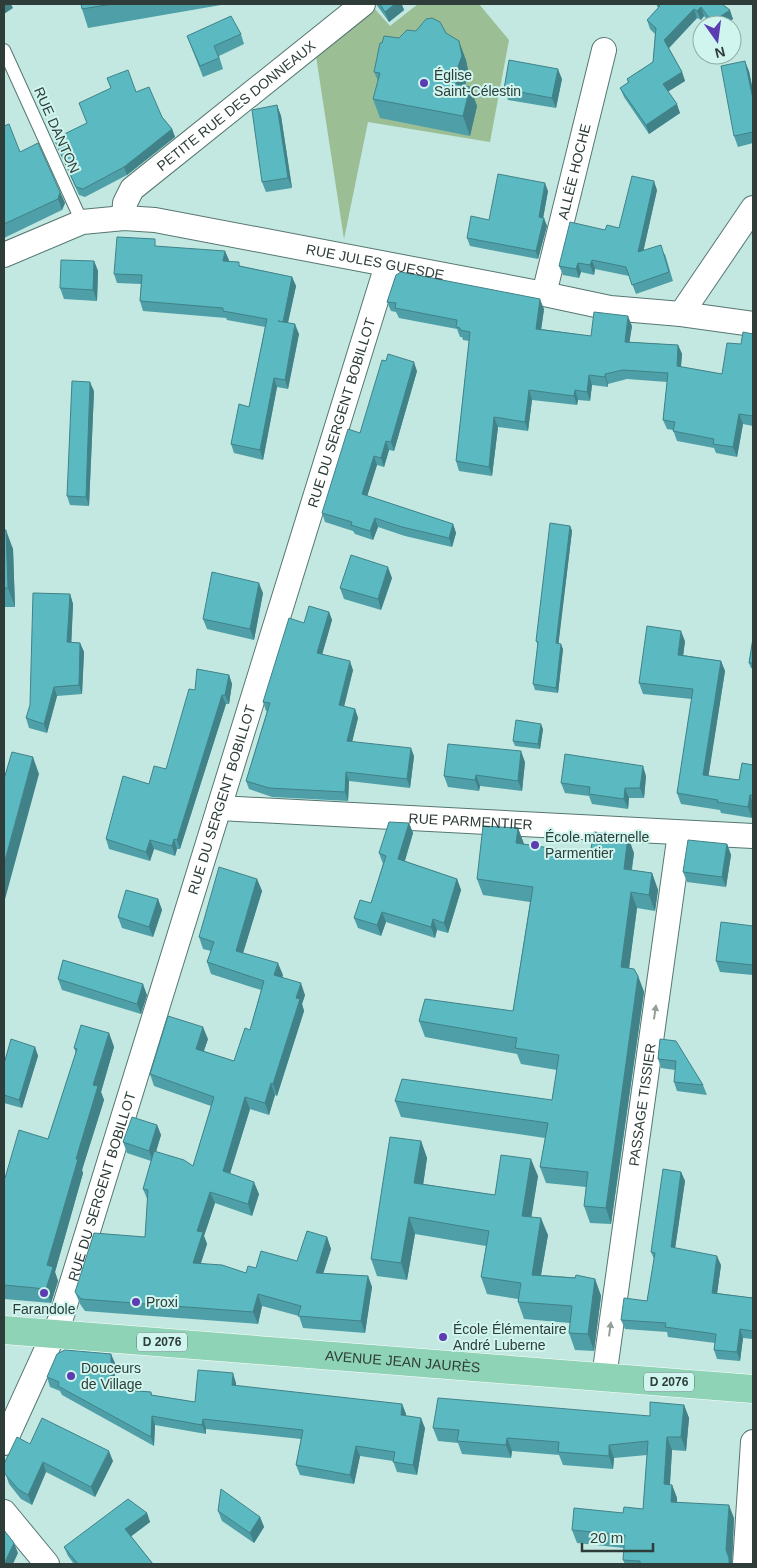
<svg xmlns="http://www.w3.org/2000/svg" width="757" height="1568" viewBox="0 0 757 1568" font-family="Arial,sans-serif">
	<rect width="100%" height="100%" fill="#c3e8e1"/>
	<path fill="#9cbe95" d="M418,4h61l30,36 -19,102 -122,-20 -24,117 -28,-183 59,-47 15,17z"/>
	<g fill="none" stroke-linecap="round" stroke-linejoin="round">
		<defs>
			<path id="service" d="M4,50l78,172"/>
			<g id="minor">
				<path id="s1" d="M124,218l1,-15 7,-14 231,-185"/>
				<path id="s2" d="M4,255l78,-33 42,-4 31,2 389,74 66,14 71,6 72,10"/>
				<path id="s3" d="M544,294l60,-244"/>
				<path d="M681,314l72,-106"/>
				<path id="s4" d="M219,808l534,28"/>
				<path id="s5" d="M604,1377l76,-544"/>
				<path id="s6" d="M4,1443l57,-125 326,-1053"/>
				<path d="M4,1512l43,52"/>
				<path d="M745,1564l8,-122"/>
			</g>
			<g id="primary">
				<path id="s7" d="M4,1330l749,59"/>
			</g>
		</defs>
		<use href="#service" stroke="#567771" stroke-width="14"/>
		<use href="#minor" stroke="#567771" stroke-width="26"/>
		<use href="#primary" stroke="#fff" stroke-width="29"/>
		<use href="#service" stroke="#fff" stroke-width="12"/>
		<use href="#minor" stroke="#fff" stroke-width="24"/>
		<use href="#primary" stroke="#8ed3b5" stroke-width="28"/>
	</g>
	<path fill="#4e9fa7" d="M81,4h139l1,1 -133,23 -6,-19z
		M376,4h28l-2,1 2,5 -15,12z
		M656,4h66l11,15 -9,6h-13l-7,-9 -3,4 -4,-2 -28,30 13,24 3,9 -17,10 12,22 -31,21 -25,-37 -4,-9 8,-5 -1,-4 26,-17 2,-28 -5,-5 -3,-9 11,-12z
		M416,31l30,2 20,27 3,15 -4,10 5,2 7,19 -7,30 -90,-18 -7,-19 5,-18 -4,-9 8,-29 17,-5z
		M241,34l3,10 -25,12 4,13 -20,8 -16,-41z
		M749,71l4,20v52l-15,4 -4,-11z
		M107,78l29,14 26,25 10,12 3,8 -48,38 -42,22 -6,-2 -25,-56 33,-15 24,-36z
		M562,79l-6,29 -48,-8 -4,-11z
		M277,105l4,11 11,72 -26,4 -4,-10z
		M4,126l16,26 40,40 5,11 -3,7 -58,28z
		M657,190l-14,61 22,3 8,27 -37,13 -7,-18 -34,-7 -1,6 -13,-3 -2,6 -16,-3 -4,-9 46,-36 14,-2z
		M548,191l-5,27 4,8 -9,33 -68,-13 -3,-8 22,-18z
		M158,246l71,14v1l12,5 51,11 4,9 -8,37 11,11 -11,55 -11,-2 -14,73 -29,-7 -3,-9 18,-37 16,-80 -38,-7 -1,-2 -83,-7 -3,-10 1,-17 -24,-1 -3,-9z
		M94,261l4,10 -1,30 -33,-2 -4,-11z
		M387,302l157,7 -3,20 50,7 41,-10 -3,16 49,3 4,9 -1,13 41,7 19,-30 12,-10v92l-10,-2 -6,33 -21,-4 -2,-5 -37,-7 -4,-11 -6,-1 -4,-9 4,-38 -40,-3 -19,5v3l-16,-2 -2,16 -12,-1 -1,5 -45,-5 -4,31 -30,-4 -6,49 -33,-5 -3,-10 13,-120 -6,-1 -1,-3h-2l-3,-8 -58,-11 -3,-6 -5,-1z
		M417,371l-23,80 -5,-1 -5,17 -7,-2 -10,31 86,28 3,9 -4,14 -47,-11 -27,-9 -5,13 -18,-6 -2,-3 -28,-9 -3,-9 38,-80z
		M94,391l-5,115 -19,-1 -3,-9z
		M570,526l2,5 -14,113 5,5 -5,44 -23,-3 -2,-6 5,-39 -2,-4z
		M4,530l9,19 2,58h-11z
		M392,578l-11,32 -37,-11 -4,-11z
		M263,593l-9,47 -47,-11 -4,-10z
		M70,594l3,10 -2,38 9,1 4,9 -2,42 -25,2 -10,37 -18,-5 -3,-10z
		M329,612l3,8 -10,34 31,16 -9,37 11,2 3,9 -6,24 62,14 -4,32 -61,-7 -1,20 -76,-4 -23,-8 -3,-8 21,-70h-1l-3,-9 41,-79z
		M753,638v31l-2,-1 -2,-5z
		M685,641l-2,14 38,6 4,10 -17,105 31,4 14,-15v42l-1,11 -31,-5 -1,-3 -39,-6 -4,-11 15,-94 -49,-5 -4,-11z
		M229,675l3,9 -3,20h-3l-46,145h-3l-2,7 -21,-7 -4,12 -41,-12 -3,-10 60,-70 29,-79z
		M543,729l-3,20 -25,-3 -2,-5z
		M525,762l-3,29 -42,-5 -1,5 -31,-4 -4,-11z
		M646,776l-2,22h-15l-1,11 -36,-5 -3,-8 -24,-3 -4,-10z
		M409,823l4,10 -8,28 52,18 4,11 -13,43 -11,-3 -2,8 -49,-16 -5,14 -23,-8 -4,-10 17,-15 12,-39 -4,-11z
		M518,828l6,16 66,10 44,-1 -2,17 20,3 6,17 -3,21 -18,-3 -8,61 9,7 6,16 -33,232 -21,-1 -6,-17 2,-19 -40,-4 -6,-16 5,-29 -144,-21 -6,-16 157,-1 5,-30 -36,-6 -4,-10 -92,-17 -6,-16 94,-10 17,-109 -47,-7 -6,-16z
		M727,844l4,11 -5,32 -39,-5 -4,-10z
		M257,879l5,12 -19,62 40,22 -1,2 23,18 -3,9 2,7 -27,85 -2,-1 -6,20 -19,-6 -20,65 29,20 -7,22 -37,-13 -11,33 3,8 -6,19 45,10 10,-5 41,-7 30,-24 4,12 -8,24 45,3 4,11 -7,46 -62,-5 -4,-12 -37,-10 -4,18 -173,-13 -5,-7 -5,-12 70,-55 3,-36 -5,-12 8,-28 -24,-8 -4,-11 34,-17 4,10 -5,17 37,14 18,-60 -57,-20 -4,-12 58,-35 -4,12 30,10 16,-31 11,-40 -50,-16 -4,-12 4,-11 -8,-2 -4,-12z
		M158,899l4,11 -9,27 -31,-9 -4,-11z
		M753,926v49l-33,-3 -4,-11z
		M58,979l89,16 -6,19 -79,-24z
		M109,1033l5,14 -13,45 3,8 -22,70 1,3 -28,99 3,9 -7,22 -47,-4v-121h1l43,-39 28,-86 -2,-5z
		M660,1039l43,46 4,10 -30,-4 -3,-9 1,-12 -14,-2 -3,-9z
		M35,1047l3,9 -16,52 -18,-5v-39z
		M421,1141l6,17 -4,26 72,11 43,-19 -7,41 17,18 -7,40 54,4 6,17 -7,55 -19,-1 -6,-17 1,-10 -46,-4 -6,-17v-3l-31,-5 -6,-17 5,-31 -71,-12 -8,46 -30,-4 -6,-17z
		M681,1172l4,9 -10,67 46,17 -4,28 36,5v41l-10,-1 -3,23 -23,-2 -3,-9 1,-7 -47,-6 -1,-5 -42,-3 -4,-9 26,-19 7,-42 -3,-7z
		M115,1363v26l36,3 1,3 43,7 41,-19v3l166,18 4,10 -1,2 20,12 -8,47 -20,-3 -4,-11 -33,-5 -6,28 -54,-9 -4,-10 5,-26 -95,-10v5l-51,-9 -1,21 -92,-51 -2,-4 -10,-4 -3,-10z
		M684,1405l5,13 -3,33 -14,-1 -2,35h2l5,13v4l57,16 -2,46h-107l-2,-4 1,-12 -47,-5 -5,-13 51,-17 20,-4 4,-54 -33,3 -1,11 -50,-4 -4,-10 -47,-4 -1,7 -49,-4 -4,-11 -20,-2 -5,-13 217,-12z
		M30,1444l83,17 -18,36 -49,-25 -14,33 -11,-6 -12,-15 -5,-15z
		M218,1511l42,6 4,10 -10,16 -32,-22z
		M147,1513l3,9 -19,14 22,28h-79l-6,-8 -4,-9z"/>
	<path fill="#408288" d="M4,4h7l2,4 -9,6z
		M395,4h9l-2,1 2,5 -15,12 -4,-10z
		M701,7l3,9 -3,4 -4,-9z
		M694,9l3,9 -29,31 -4,-9z
		M730,10l3,9 -9,6h-11l-1,-3z
		M459,41l7,19 3,15 -4,10 1,4 -10,-5z
		M745,61l4,10 4,20v8z
		M558,69l4,10 -6,29 -4,-10z
		M682,72l3,9 -19,12 -3,-9z
		M470,87l7,19 -7,30 -7,-20z
		M677,104l3,9 -31,21 -3,-9z
		M277,105l4,11 11,72 -4,-10z
		M172,129l3,8 -48,38 -3,-8z
		M654,181l3,9 -16,72 -3,-10z
		M545,183l3,8 -6,33 -3,-7z
		M60,192l5,11 -3,7 -4,-11z
		M544,218l3,8 -9,33 -2,-8z
		M225,251l4,9 -2,10 -4,-9z
		M592,260l3,9 -1,6 -4,-10z
		M94,261l4,10 -1,30 -4,-11z
		M578,263l3,9 -2,6 -3,-9z
		M292,277l4,9 -10,45 -3,-9z
		M540,299l4,10 -4,29 -4,-9z
		M628,316l4,10 -4,26 -3,-10z
		M295,324l4,10 -11,55 -3,-9z
		M678,345l4,9 -2,22 -3,-10z
		M414,362l3,9 -23,80 -3,-9z
		M605,374l3,10v3l-3,-10z
		M589,375l3,10 -2,16 -3,-9z
		M274,378l3,9 -14,73 -3,-10z
		M90,382l4,9 -5,115 -3,-9z
		M529,390l3,10 -4,31 -3,-9z
		M575,390l3,10 -1,5 -3,-9z
		M739,414l4,10 -6,33 -4,-10z
		M494,417l4,10 -6,49 -3,-9z
		M386,441l3,9 -5,17 -3,-9z
		M374,456l3,9 -12,38 -3,-9z
		M375,518l3,9 -5,13 -3,-9z
		M453,524l3,9 -4,14 -3,-9z
		M570,526l2,5 -14,117 -2,-5z
		M6,530l7,19 2,58 -7,-19z
		M388,567l4,11 -11,32 -3,-11z
		M259,583l4,10 -9,47 -4,-11z
		M70,594l3,10 -2,48 -4,-10z
		M329,612l3,8 -12,42 -3,-9z
		M681,631l4,10 -3,24 -4,-10z
		M80,643l4,9 -2,42 -3,-9z
		M561,644l2,5 -5,44 -2,-5z
		M350,661l3,9 -11,44 -3,-9z
		M721,661l4,10 -18,115 -4,-11z
		M229,675l3,9 -3,20 -4,-9z
		M54,687l3,9 -10,37 -3,-9z
		M222,695l4,9 -46,145 -3,-9z
		M355,709l3,9 -8,32 -3,-9z
		M541,724l2,5 -3,20 -2,-5z
		M411,748l3,8 -4,32 -3,-9z
		M521,751l4,11 -3,29 -4,-10z
		M33,757l6,17 -35,129v-39z
		M643,766l3,10 -2,22 -4,-10z
		M346,772l3,9 -1,20 -3,-9z
		M476,775l4,11 -1,5 -4,-11z
		M625,788l4,10 -1,11 -4,-10z
		M750,795l3,9 -1,14 -4,-11z
		M409,823l4,10 -11,37 -4,-11z
		M518,828l6,16 -8,-1z
		M628,836l6,17 -5,32 -5,-16z
		M174,839l3,10 -2,7 -3,-10z
		M150,840l4,9 -4,12 -4,-9z
		M727,844l4,11 -5,32 -4,-10z
		M652,873l6,17 -3,21 -6,-16z
		M257,879l5,12 -22,72 -4,-12z
		M457,879l4,11 -13,43 -4,-10z
		M631,892l6,16 -10,75 -6,-16z
		M158,899l4,11 -9,27 -4,-10z
		M382,912l4,10 -5,14 -4,-11z
		M433,919l4,11 -2,8 -4,-11z
		M278,963l5,12 -4,12 -5,-12z
		M638,976l6,16 -33,232 -5,-16z
		M301,983l4,12 -3,9 2,7 -27,85 -4,-12 23,-86z
		M143,984l4,11 -6,19 -4,-10z
		M203,1027l5,12 -8,22 -4,-12z
		M109,1033l5,14 -13,45 3,8 -22,70 1,3 -28,99 3,9 -7,22 -5,-14 1,-24 29,-106 17,-74z
		M35,1047l3,9 -16,52 -3,-8z
		M271,1083l4,12 -6,20 -4,-12z
		M245,1097l5,12 -23,74 -4,-12z
		M157,1125l4,10 -8,26 -4,-10z
		M421,1141l6,17 -6,42 -7,-17z
		M531,1159l7,17 -9,56 -7,-16z
		M681,1172l4,9 -11,75 -3,-9z
		M254,1182l5,12 -7,22 -4,-12z
		M210,1192l5,11 -11,33 3,8 -10,31 -4,-12 4,-32z
		M409,1217l6,17 -8,46 -6,-17z
		M541,1218l7,17 -10,57 -6,-17z
		M327,1237l4,12 -11,35 -4,-11z
		M717,1256l4,9 -5,37 -4,-9z
		M368,1276l4,11 -7,46 -4,-12z
		M595,1279l6,17 -7,55 -6,-17z
		M258,1294l4,12 -4,18 -5,-12z
		M740,1329l3,9 -3,23 -3,-9z
		M111,1354l4,9v35l-4,-9z
		M233,1373l3,10 -1,12 -3,-10z
		M402,1404l4,10 -2,11 -3,-10z
		M684,1405l5,13 -3,33 -5,-14z
		M152,1416l3,9 -1,21 -3,-9z
		M421,1418l4,10 -8,47 -4,-10z
		M203,1419l3,10v5l-4,-9z
		M667,1437l5,13 -3,47 -5,-13z
		M507,1438l5,13 -1,7 -5,-13z
		M609,1445l5,13 -1,11 -4,-13z
		M356,1446l4,10 -6,28 -4,-9z
		M109,1451l4,10 -18,36 -4,-10z
		M43,1462l3,10 -14,33 -4,-10z
		M672,1485l5,13 -1,17 -5,-13z
		M729,1505l5,13 -2,46h-3l-3,-14z
		M147,1513l3,9 -21,16 -4,-9z
		M260,1517l4,10 -10,16 -4,-10z
		M14,1543l4,10 -5,11h-9z"/>
	<path fill="#5bb9c2" stroke="#408288" d="M81,4h31l-30,5z
		M380,4h15l-10,8z
		M657,4h65l8,6 -18,12 -11,-15 -4,4 -3,-2 -30,31 18,32 -19,12 14,20 -31,21 -26,-37 9,-6 -2,-3 26,-17 3,-34 -9,-8 13,-14z
		M231,16l10,18 -27,12 5,12 -19,8 -13,-30z
		M432,18l8,4 6,11 13,8 3,15 -5,13 2,1 -3,14 14,3 -7,29 -90,-17 7,-26 -6,-1 6,-29h2l2,-7 15,2 8,-8 9,1 10,-12z
		M509,60l49,9 -6,29 -48,-9z
		M745,61l8,38v33l-19,4 -13,-70z
		M128,70l8,22 13,-5 13,30 10,12 -48,38 -41,22 -7,-2 -22,-48 33,-16 -8,-20 32,-15 -4,-10z
		M277,105l11,73 -26,4 -10,-72z
		M9,124l11,28 18,-9 22,49 -2,7 -54,25v-98z
		M498,174l47,9 -6,34 5,1 -8,33 -69,-13 4,-22 18,4z
		M632,176l22,5 -16,71 23,-7 8,27 -37,13 -6,-18 -34,-7 -2,5 -12,-2 -2,6 -17,-3 11,-44 35,8 2,-5 12,3z
		M117,237l38,2v7l70,5 -2,10 16,1v4l53,11 -9,45 -5,-1 17,3 -10,56 -11,-2 -14,72 -29,-6 8,-40 10,3 18,-88 -44,-8v-3l-83,-7 2,-26 -28,-1z
		M61,260l33,1 -1,29 -33,-2z
		M401,272l139,27 -4,30 55,7 3,-24 34,4 -3,26 53,3 -1,21 45,8 5,-31 14,1 2,-12 10,2v82l-14,-2 -6,33 -20,-3 1,-5 -41,-8 2,-9 -12,-2 5,-47 -45,-3 -18,4v3l-16,-2 -2,17 -12,-2 -1,6 -45,-6 -4,32 -31,-5 -5,50 -33,-6 14,-129 -10,-2v-2l-4,-1 1,-7 -62,-12 1,-5 -9,-1 9,-27z
		M388,354l26,8 -23,80 -5,-1 -5,17 -7,-2 -12,38 91,30 -4,14 -47,-11 -27,-9 -5,13 -19,-6 1,-3 -30,-9 26,-84 12,4 22,-73 4,1z
		M72,381l18,1 -4,115 -19,-1z
		M550,523l20,3 -14,117 5,1 -5,44 -23,-4 5,-42 -2,-1z
		M4,530h2l2,58h-4z
		M351,555l37,12 -10,32 -38,-11z
		M212,572l47,11 -9,46 -47,-10z
		M33,593l37,1 -3,48 13,1 -1,42 -25,2 -10,37 -18,-6 4,-13z
		M309,606l20,6 -12,41 33,8 -11,44 16,4 -8,32 64,7 -4,31 -61,-7 -1,20 -76,-4 -23,-7 24,-78 -7,-1 26,-84 15,5z
		M647,626l34,5 -3,24 43,6 -18,114 36,5 3,-17 11,2v30h-3l-2,12 -31,-5 1,-2 -41,-7 16,-104 -54,-6z
		M753,638v25h-4z
		M197,669l32,6 -4,20h-3l-45,145 -3,-1 -2,7 -22,-6 -4,12 -40,-13 17,-63 26,8 5,-18 12,3 23,-80 6,1z
		M516,720l25,4 -3,20 -25,-3z
		M448,744l73,7 -3,30 -42,-6 -1,5 -31,-4z
		M12,752l21,5 -29,107v-85z
		M565,754l78,12 -3,22h-15l-1,11 -35,-5 1,-7 -29,-4z
		M389,822l20,1 -11,36 59,20 -13,44 -11,-4 -2,8 -49,-15 -5,13 -23,-7 6,-18 11,3 15,-47 -7,-3z
		M483,826l35,2 -2,15 74,11 4,-22 34,4 -4,33 28,4 -3,22 -18,-3 -10,75 13,2 4,7 -32,232 -22,-2 4,-34 -48,-5 8,-44 -153,-22 7,-22 150,21 7,-45 -44,-7 2,-10 -98,-17 6,-22 88,12 20,-124 -56,-8z
		M688,840l39,4 -5,33 -39,-5z
		M219,867l38,12 -21,72 42,12 -4,12 27,8 -5,15 4,1 -27,85 -2,-1 -6,20 -20,-6 -22,74 31,11 -6,22 -38,-12 -13,39 6,1 -10,31 29,2 24,8 2,-7 8,2 5,-17 36,10 10,-30 20,6 -11,36 52,3 -7,45 -63,-5 3,-10 -43,-12 -5,18 -172,-13 -6,-7 19,-59 51,4 3,-47 -5,-1 11,-38 30,9 9,6 21,-69 -64,-23 18,-58 35,11 -7,22 38,12 11,-33 5,2 14,-49 -57,-19 7,-20 -15,-5z
		M126,890l32,9 -9,28 -31,-10z
		M721,922l32,4v39l-37,-4z
		M63,960l80,24 -6,20 -79,-25z
		M81,1025l28,8 -16,52 5,1 -22,73h2l-31,106 6,2 -7,22 -42,-4v-107h1l14,-48 29,9 29,-90 -3,-1z
		M11,1039l24,8 -16,53 -15,-5v-31z
		M660,1039l16,2 27,44 -29,-3 2,-21 -18,-2z
		M132,1117l25,8 -8,26 -26,-9z
		M390,1137l31,4 -7,42 81,12 6,-40 30,4 -9,57 19,2 -9,57 43,3 1,-3 19,4 -7,55 -19,-1 3,-27 -54,-4 3,-19 -40,-6 8,-46 -80,-14 -8,46 -30,-4z
		M663,1169l18,3 -10,75 46,9 -5,37 41,5v33l-13,-2 -3,23 -23,-2 2,-16 -51,-7 1,-4 -45,-3 3,-22 23,3 8,-48 -4,-1z
		M65,1350l46,4v35l40,3v3l44,7 3,-32 35,3 -1,12 170,19 -1,11 20,3 -8,47 -20,-3 2,-10 -39,-6 -6,29 -54,-10 7,-35 -100,-11 -1,6 -50,-9 -1,21 -93,-51 1,-4 -12,-5 10,-23z
		M438,1398l212,18v-14l34,3 -3,32h-14l-3,47 8,1 -1,17 58,3 -3,45 3,8v6h-89v-3l-17,-1 2,-25 -53,-5 2,-22 49,5 1,-6 19,2 5,-68 -39,4v11l-51,-4 1,-10 -52,-4 -1,7 -49,-4 2,-11 -26,-2z
		M42,1418l67,33 -18,36 -48,-25 -15,33 -10,-6 -13,-15 -1,-5v-5l13,-27 13,7z
		M221,1489l39,28 -10,16 -32,-22z
		M128,1499l19,14 -22,16 28,35h-75l-14,-17z
		M4,1530l10,13 -10,21z"/>
	<defs><path id="oneway-solid" d="M-6-.8H1V-3.2L6.5 0L1 3.2V.8H-6Z" transform="scale(1.25)"/></defs>
	<g fill="#969e9c">
		<use href="#oneway-solid" transform="translate(655 1012) rotate(-82)"/>
		<use href="#oneway-solid" transform="translate(610 1329) rotate(-82)"/>
	</g>
	<g fill="#5c3bb3" stroke="#d0f5ee" stroke-width="2">
		<circle cx="424" cy="83" r="5"/>
		<circle cx="535" cy="845" r="5"/>
		<circle cx="44" cy="1293" r="5"/>
		<circle cx="136" cy="1302" r="5"/>
		<circle cx="443" cy="1337" r="5"/>
		<circle cx="71" cy="1376" r="5"/>
	</g>
	<g text-anchor="middle" stroke-width="4" stroke-linejoin="round" paint-order="stroke">
		<g fill="#d0f5ee" stroke="#5f7470" stroke-width="1">
			<rect x="137" y="1332.5" width="50" height="19" rx="4"/>
			<rect x="644" y="1372.5" width="50" height="19" rx="4"/>
		</g>
		<g font-size="12" font-weight="bold" fill="#2e3d3a">
			<text x="162" y="1346">D 2076</text>
			<text x="669" y="1386">D 2076</text>
		</g>
		<g font-size="14" fill="#2e3d3a" stroke="#d0f5ee" text-anchor="start">
			<text x="434" y="80">Église<tspan x="434" dy="16">Saint-Célestin</tspan></text>
			<text x="545" y="842">École maternelle<tspan x="545" dy="16">Parmentier</tspan></text>
			<text x="146" y="1307">Proxi</text>
			<text x="44" y="1314" text-anchor="middle">Farandole</text>
			<text x="453" y="1334">École Élémentaire<tspan x="453" dy="16">André Luberne</tspan></text>
			<text x="81" y="1373">Douceurs<tspan x="81" dy="16">de Village</tspan></text>
		</g>
		<g font-size="14" fill="#2e3d3a" stroke="#d0f5ee">
			<text dy="5" stroke="none"><textPath href="#s1" startOffset="164">PETITE RUE DES DONNEAUX</textPath></text>
			<text transform="translate(57 130) rotate(66)" y="5">RUE DANTON</text>
			<text dy="5" stroke="none"><textPath href="#s3" startOffset="126">ALLÉE HOCHE</textPath></text>
			<text dy="5" stroke="none"><textPath href="#s2" startOffset="382">RUE JULES GUESDE</textPath></text>
			<text dy="5" stroke="none"><textPath href="#s6" startOffset="1085">RUE DU SERGENT BOBILLOT</textPath></text>
			<text dy="5" stroke="none"><textPath href="#s6" startOffset="680">RUE DU SERGENT BOBILLOT</textPath></text>
			<text dy="5" stroke="none"><textPath href="#s4" startOffset="252">RUE PARMENTIER</textPath></text>
			<text dy="5" stroke="none"><textPath href="#s5" startOffset="275">PASSAGE TISSIER</textPath></text>
			<text dy="5" stroke="none"><textPath href="#s6" startOffset="275">RUE DU SERGENT BOBILLOT</textPath></text>
			<text dy="5" stroke="none"><textPath href="#s7" startOffset="400">AVENUE JEAN JAURÈS</textPath></text>
		</g>
	</g>
	<rect width="757" height="1568" fill="none" stroke="#2e3d3a" stroke-width="10"/>
	<g transform="translate(717 40) rotate(166)"><circle r="24" fill="#d0f5ee" stroke="#8faba6"/>
	<path d="M0-4L9 19L0 12L-9 19Z" fill="#5c3bb3"/>
	<text y="-8" font-size="14" font-weight="bold" text-anchor="middle" fill="#2e3d3a">N</text>
	</g>
	<path d="M582 1543v8h71v-8" fill="none" stroke="#2e3d3a" stroke-width="2.5"/>
	<text x="590" y="1543" font-size="15" fill="#2e3d3a" stroke="#d0f5ee" stroke-width="4" paint-order="stroke">20 m</text>
</svg>
